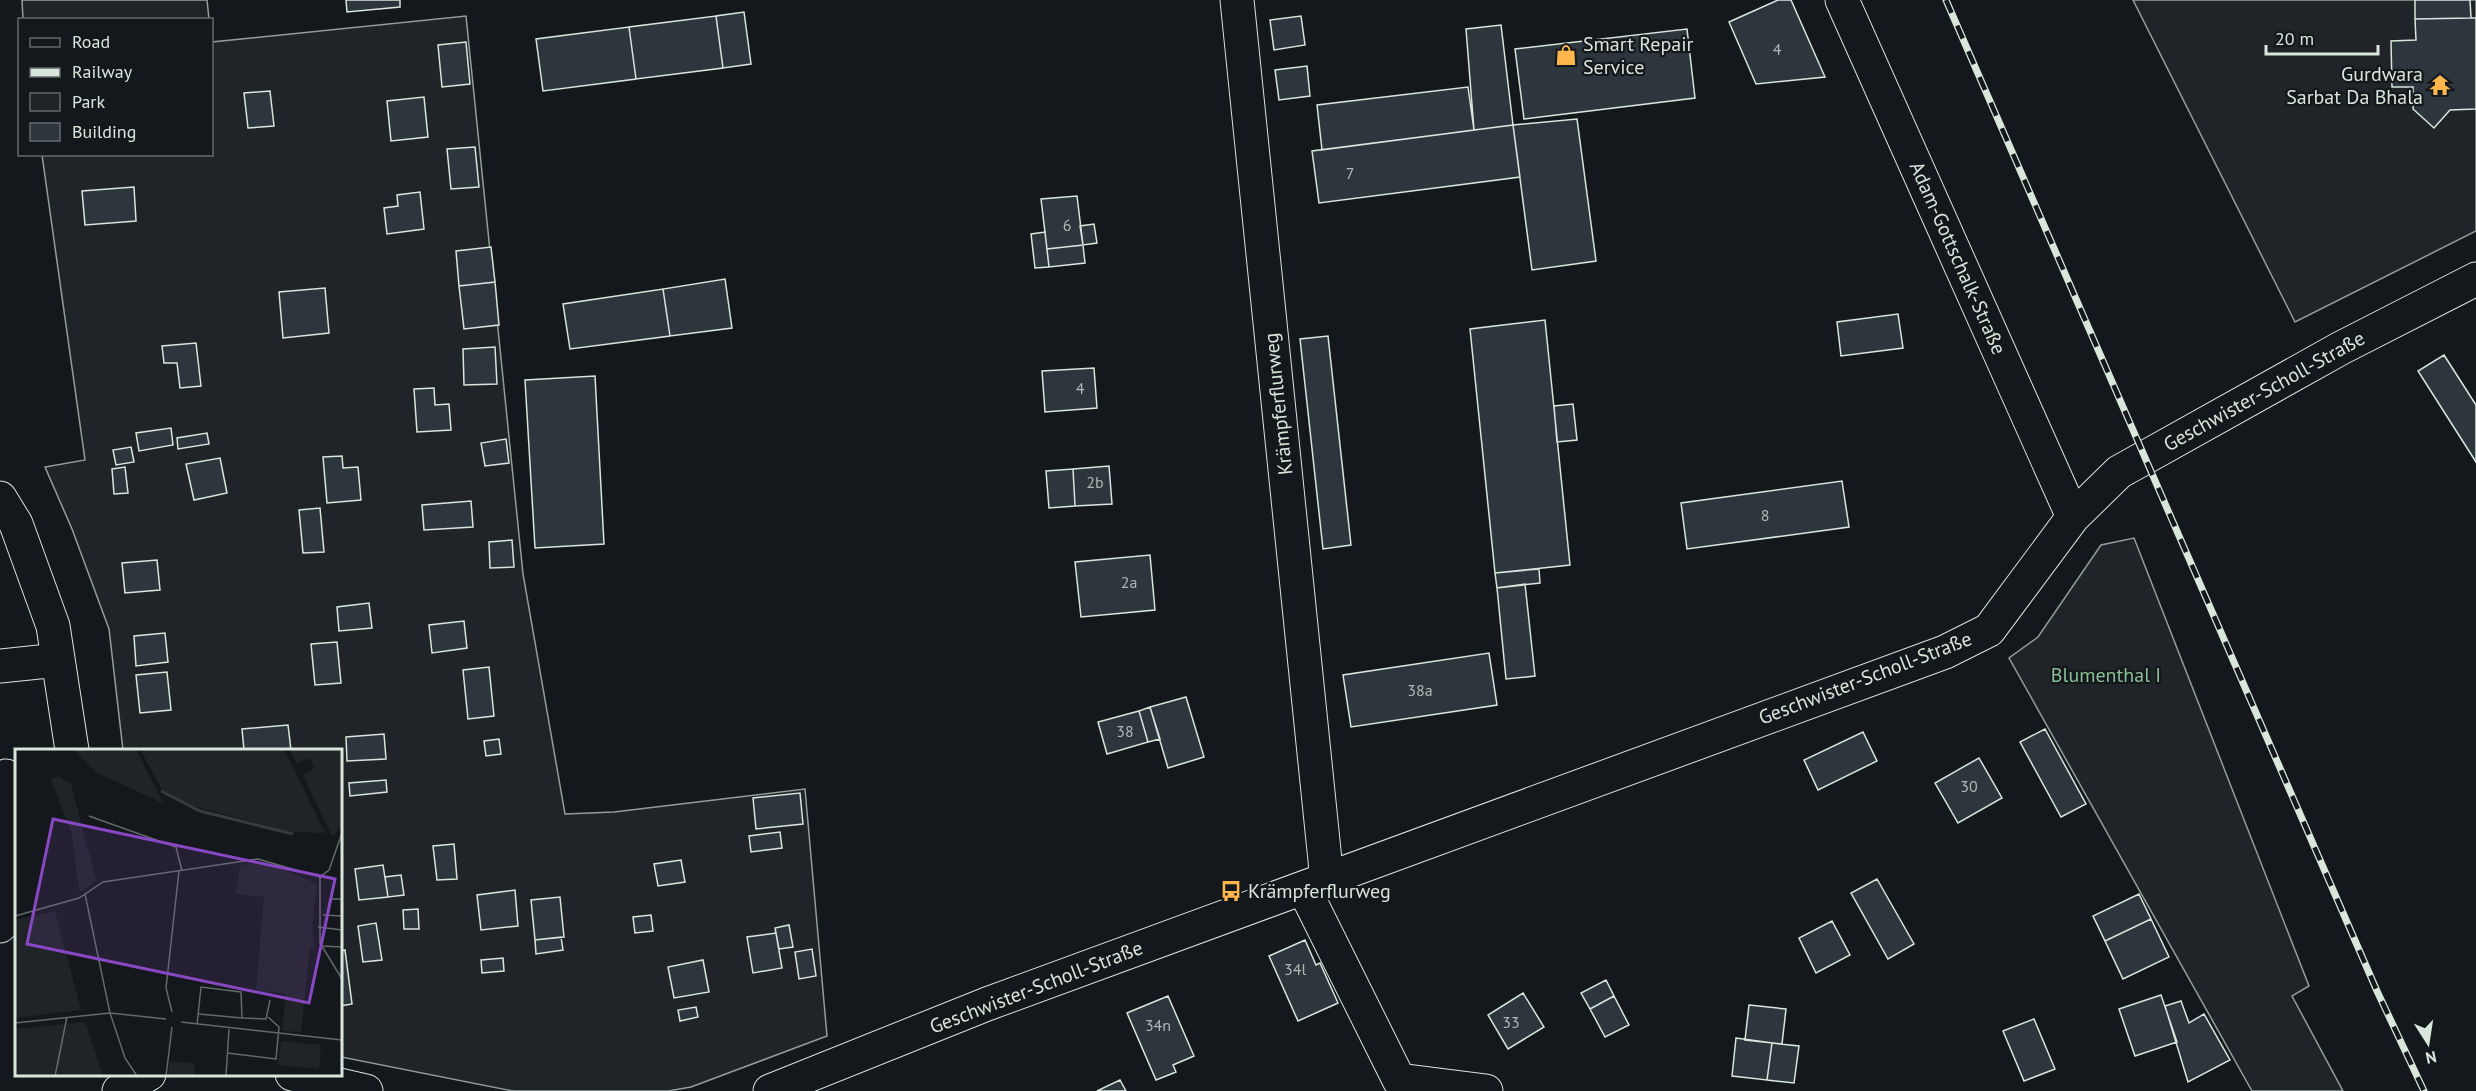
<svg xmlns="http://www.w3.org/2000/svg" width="2476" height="1091" viewBox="0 0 2476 1091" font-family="'PT Sans',sans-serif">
	<rect width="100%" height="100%" fill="#14181c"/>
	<path fill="#202428" stroke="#939e99" stroke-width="1.5" d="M22,0h185l2,19h-186z
		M2133,0h343v231l-181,91z
		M466,16l57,558 42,240 49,-2 191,-23 22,247 -136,51 -23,4h-155l-172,-34 -1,-307h-217l-14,-121 -37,-100 -27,-62 40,-7 -43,-305 170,-1v-112z
		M2134,538l175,448 -17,10 51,95h-91l-243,-433 29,-21 63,-92z"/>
	<path fill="#2c363c" stroke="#d8e6dc" stroke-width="1.5" d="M346,0h54v7l-53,5z
		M1778,0h13l34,77 -69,7 -27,-62z
		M2415,0h55l1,18 -56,1z
		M744,12l7,52 -28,4 -7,-52z
		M716,16l7,52 -87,11 -7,-52z
		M1301,16l4,29 -31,5 -4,-30z
		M2471,18h5v91l-26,1 -16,18 -21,-19v-22h-21l-1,-46 25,-1 -1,-21z
		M1501,25l12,100 -39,5 -8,-101z
		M629,27l7,52 -93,12 -7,-52z
		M1687,29l8,69 -171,21 -9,-70z
		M466,42l4,42 -28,3 -4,-42z
		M1307,66l3,30 -31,4 -4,-30z
		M1468,87l6,43 -152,20 -5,-45z
		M270,91l4,35 -26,2 -4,-35z
		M424,97l4,40 -37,4 -4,-40z
		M1577,119l19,142 -64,9 -19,-145z
		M1513,125l7,52 -201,26 -7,-52z
		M475,147l4,40 -28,2 -4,-40z
		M134,187l2,34 -51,4 -3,-34z
		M420,192l4,37 -37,5 -3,-26 14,-2 -1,-11z
		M1077,196l6,49 -36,4 -6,-50z
		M1094,224l3,19 -14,2 -3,-19z
		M1045,232l4,35 -14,1 -4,-34z
		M1083,245l2,18 -36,4 -2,-18z
		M491,247l4,35 -36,4 -3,-35z
		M725,279l7,49 -62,8 -7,-47z
		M495,282l4,43 -35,4 -5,-43z
		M325,288l4,45 -46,5 -4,-46z
		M663,289l7,47 -100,13 -7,-45z
		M1898,314l5,34 -62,8 -4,-34z
		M1545,320l25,245 -75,8 -25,-244z
		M1328,336l23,209 -28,4 -23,-210z
		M196,343l5,43 -21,2 -3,-25h-13l-2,-17z
		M495,347l2,37 -33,1 -1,-36z
		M2444,355l32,50v57l-58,-91z
		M1094,368l3,40 -52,4 -3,-41z
		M595,376l9,168 -69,4 -10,-168z
		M434,388l1,17 14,-1 2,26 -34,2 -3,-43z
		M1573,404l4,36 -20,2 -3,-36z
		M171,428l2,17 -34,6 -3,-18z
		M207,433l2,11 -31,5 -1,-11z
		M506,439l3,24 -24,3 -4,-23z
		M131,447l3,15 -18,3 -3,-15z
		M342,456l1,12 15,-1 3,33 -34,3 -4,-46z
		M220,458l7,35 -33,7 -8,-36z
		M1109,466l3,38 -37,2 -2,-37z
		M125,467l3,26 -14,1 -2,-25z
		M1073,469l2,37 -26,2 -3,-37z
		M1842,481l7,46 -162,22 -6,-46z
		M471,501l2,26 -49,3 -2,-25z
		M320,508l4,44 -21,1 -4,-43z
		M512,540l2,27 -24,1 -1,-26z
		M1150,555l5,55 -74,7 -6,-55z
		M157,560l3,30 -35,3 -3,-30z
		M1539,569l1,14 -43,5 -2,-15z
		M1525,584l10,92 -29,3 -9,-91z
		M369,603l3,25 -33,3 -2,-24z
		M464,621l3,27 -35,5 -3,-28z
		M165,633l3,29 -32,4 -2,-30z
		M337,642l4,41 -26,2 -4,-41z
		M1489,653l8,52 -146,22 -8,-52z
		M489,667l5,49 -26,3 -5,-49z
		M167,672l4,38 -31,3 -4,-38z
		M1186,697l18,60 -36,11 -18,-61z
		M1150,707l10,32 -12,3 -9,-31z
		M1139,711l9,31 -41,12 -9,-32z
		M288,725l3,25h-47l-2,-21z
		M2045,729l41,75 -25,13 -41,-75z
		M1863,732l14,29 -59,29 -14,-30z
		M384,734l2,25 -39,2 -1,-24z
		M499,739l2,15 -15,2 -2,-15z
		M1979,758l23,40 -44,25 -23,-40z
		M386,780l1,12 -37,4 -1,-13z
		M800,793l3,31 -47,5 -3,-31z
		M780,832l2,16 -31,4 -2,-16z
		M454,844l3,35 -20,1 -4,-34z
		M681,860l4,22 -27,4 -4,-22z
		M383,865l5,32 -29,3 -4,-31z
		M401,875l3,20 -16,2 -3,-20z
		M1877,879l37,65 -26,15 -37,-66z
		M515,890l3,36 -37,4 -4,-35z
		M2139,894l12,25 -46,22 -12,-25z
		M560,897l4,40 -29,3 -4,-40z
		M418,909l1,20h-15l-1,-19z
		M651,915l2,16 -18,2 -2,-16z
		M2151,919l18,38 -46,22 -18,-38z
		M1832,921l18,34 -34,18 -17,-35z
		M376,923l6,37 -19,2 -5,-36z
		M789,925l4,22 -14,2 -4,-21z
		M776,933l6,35 -29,5 -6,-36z
		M561,937l2,13 -27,4 -1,-14z
		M1305,940l11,25 4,-2 18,40 -40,18 -29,-65z
		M812,949l4,27 -17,3 -4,-27z
		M345,950l7,54 -12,2v-55z
		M503,958l1,13 -22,2 -1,-13z
		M703,960l6,32 -35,6 -6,-31z
		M1606,980l8,16 -24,13 -9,-16z
		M1523,993l21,34 -36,22 -20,-34z
		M2161,995l16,47 -42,14 -16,-47z
		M1168,996l26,60 -21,9 3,7 -20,8 -29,-67z
		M1614,996l15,29 -24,12 -15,-28z
		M2181,1001l8,22 15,-9 26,46 -42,22 -23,-76z
		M1749,1005l37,4 -4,35 -37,-4z
		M696,1007l2,10 -18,4 -2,-11z
		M2034,1019l21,50 -31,12 -21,-50z
		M1736,1038l36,5 -5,37 -35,-4z
		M1772,1043l27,3 -5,37 -27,-3z
		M1120,1080l6,11h-29z"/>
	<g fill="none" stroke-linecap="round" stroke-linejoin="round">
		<defs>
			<path id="minor" d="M1237,0l90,880
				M1842,0l231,517
				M0,498l16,26 37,102 19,124
				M0,666l58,-6
				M6,776l10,121
				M1304,889l95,191 87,11
				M0,926l10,-10 6,-19
				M292,1074l74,17
				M119,1091l30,-17
				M770,1091l217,-87 958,-352 44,-22 84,-113 46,-45 222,-124 135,-69"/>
		</defs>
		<use href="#minor" stroke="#d8e6dc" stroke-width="35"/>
		<use href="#minor" stroke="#14181c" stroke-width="33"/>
		<defs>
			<path id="rail" d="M1946,0l431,991 47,100"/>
		</defs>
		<use href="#rail" stroke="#d8e6dc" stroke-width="7"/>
		<use href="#rail" stroke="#14181c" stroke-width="4.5" stroke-dasharray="14" stroke-linecap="butt"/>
	</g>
	<defs>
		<symbol id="shop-bare" viewBox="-9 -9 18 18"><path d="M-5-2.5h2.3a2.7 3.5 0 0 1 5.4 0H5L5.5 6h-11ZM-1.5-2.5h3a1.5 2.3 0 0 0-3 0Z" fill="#ffb74d" stroke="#14181c" stroke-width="2.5" paint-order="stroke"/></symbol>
		<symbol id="temple-bare" viewBox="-9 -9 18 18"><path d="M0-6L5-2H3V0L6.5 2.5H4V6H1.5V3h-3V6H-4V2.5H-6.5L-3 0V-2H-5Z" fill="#ffb74d" stroke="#14181c" stroke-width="2.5" paint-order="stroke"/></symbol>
		<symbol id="bus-bare" viewBox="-9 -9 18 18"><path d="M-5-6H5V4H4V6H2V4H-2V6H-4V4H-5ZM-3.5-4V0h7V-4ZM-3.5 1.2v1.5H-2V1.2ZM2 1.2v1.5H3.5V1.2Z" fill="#ffb74d" stroke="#14181c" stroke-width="2.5" paint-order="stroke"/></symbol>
	</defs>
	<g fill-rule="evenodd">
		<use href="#shop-bare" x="1551" y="40" width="30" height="30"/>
		<use href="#temple-bare" x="2425" y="70" width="30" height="30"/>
		<use href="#bus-bare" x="1216" y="876" width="30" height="30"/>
	</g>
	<g text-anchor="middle" stroke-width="4.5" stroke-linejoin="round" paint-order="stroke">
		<g font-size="16" fill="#adbab4">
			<text x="1777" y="55">4</text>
			<text x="1350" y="179">7</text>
			<text x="1067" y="231">6</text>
			<text x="1080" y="394">4</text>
			<text x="1095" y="488">2b</text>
			<text x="1765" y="521">8</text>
			<text x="1129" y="588">2a</text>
			<text x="1420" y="696">38a</text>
			<text x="1125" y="737">38</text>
			<text x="1969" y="792">30</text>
			<text x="1295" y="975">34l</text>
			<text x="1511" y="1028">33</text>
			<text x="1158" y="1031">34n</text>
		</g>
		<g font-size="20" fill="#d8e6dc" stroke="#14181c" text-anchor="start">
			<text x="1583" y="51">Smart Repair<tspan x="1583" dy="23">Service</tspan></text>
			<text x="2423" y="81" text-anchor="end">Gurdwara<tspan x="2423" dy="23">Sarbat Da Bhala</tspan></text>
			<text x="1248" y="898">Krämpferflurweg</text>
		</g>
		<g font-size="20" fill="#d8e6dc" stroke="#14181c">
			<text transform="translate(1958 258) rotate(66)" y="7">Adam-Gottschalk-Straße</text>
			<text transform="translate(2264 391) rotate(-29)" y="7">Geschwister-Scholl-Straße</text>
			<text transform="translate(1278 404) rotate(-96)" y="7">Krämpferflurweg</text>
			<text transform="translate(1865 678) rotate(-21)" y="7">Geschwister-Scholl-Straße</text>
			<text transform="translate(1036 987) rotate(-21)" y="7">Geschwister-Scholl-Straße</text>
		</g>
		<g font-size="20" fill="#8ac095" stroke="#14181c">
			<text x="2106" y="682">Blumenthal I</text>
		</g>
	</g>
	<g transform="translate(15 749)">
		<rect width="327" height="327" fill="#14181c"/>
		<path d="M58,0h63l28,55 -68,-32zM125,0h144l41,84 -34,-1 -109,-29 -19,-11zM275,0h52v76l-8,10 -3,-1 -28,-59 12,-7 -5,-10 -13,6zM44,27l12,8 25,96 -13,11h-4l-7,-57 -21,-54zM241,114h12l49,21 -5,45 3,20h-5l-9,83 -19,-1 4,-37 -30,-4 8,-93 -28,-3 4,-29zM40,162l26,99 -66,8v-98zM70,273l18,54h-88v-47zM266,292l40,4 -2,24 -41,-4zM154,313l26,1 -1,13h-25z" fill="#202428"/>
		<path fill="none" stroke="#363b3e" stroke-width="3" d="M146,42l39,20 93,23"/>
		<path fill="none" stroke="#626a69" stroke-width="1.5" d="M74,67l87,31 6,24M305,128v66l22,36M70,145l25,119 15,45 12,18M308,166l19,1M312,166l3,-16h12M0,167l64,-18 24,-16 155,-23 62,18 9,-7 13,-37M303,178l24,3M306,197l21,1M157,263l-6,-24 13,-117M184,265l43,4M166,273l161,18M0,274l95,-10 56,6M182,276l4,-38 40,5 1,26 24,1 4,-19M212,304l49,6 3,-32 -11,-10M40,327l12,-59M151,327l6,-49M211,327l3,-47"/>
		<path fill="#8948c3" fill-opacity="0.15" stroke="#8948c3" stroke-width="3" d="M38,70l282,60 -26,124 -282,-59z"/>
		<rect width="327" height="327" fill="none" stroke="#d8e6dc" stroke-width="3"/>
	</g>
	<rect x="18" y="18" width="195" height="138" fill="#14181c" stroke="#626a69" stroke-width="1.5"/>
	<rect x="30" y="38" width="30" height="9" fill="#14181c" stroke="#626a69" stroke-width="1.5"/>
	<text x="72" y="48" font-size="18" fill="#d8e6dc">Road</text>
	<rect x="30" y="68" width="30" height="9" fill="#d8e6dc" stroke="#626a69" stroke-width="1.5"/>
	<text x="72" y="78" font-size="18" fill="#d8e6dc">Railway</text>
	<rect x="30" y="93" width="30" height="18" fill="#202428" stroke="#626a69" stroke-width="1.5"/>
	<text x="72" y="108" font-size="18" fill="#d8e6dc">Park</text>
	<rect x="30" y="123" width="30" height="18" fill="#2c363c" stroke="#626a69" stroke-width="1.5"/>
	<text x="72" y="138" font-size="18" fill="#d8e6dc">Building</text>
	<g transform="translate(2428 1043) rotate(168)" stroke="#14181c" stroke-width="4.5" paint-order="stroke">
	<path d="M0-4.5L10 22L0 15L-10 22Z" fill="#d8e6dc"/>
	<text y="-9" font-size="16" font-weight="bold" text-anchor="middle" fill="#d8e6dc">N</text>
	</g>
	<path d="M2266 45v9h112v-9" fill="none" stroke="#d8e6dc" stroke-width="3"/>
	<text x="2275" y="45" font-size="18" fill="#d8e6dc" stroke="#14181c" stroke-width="4.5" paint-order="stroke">20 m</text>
</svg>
